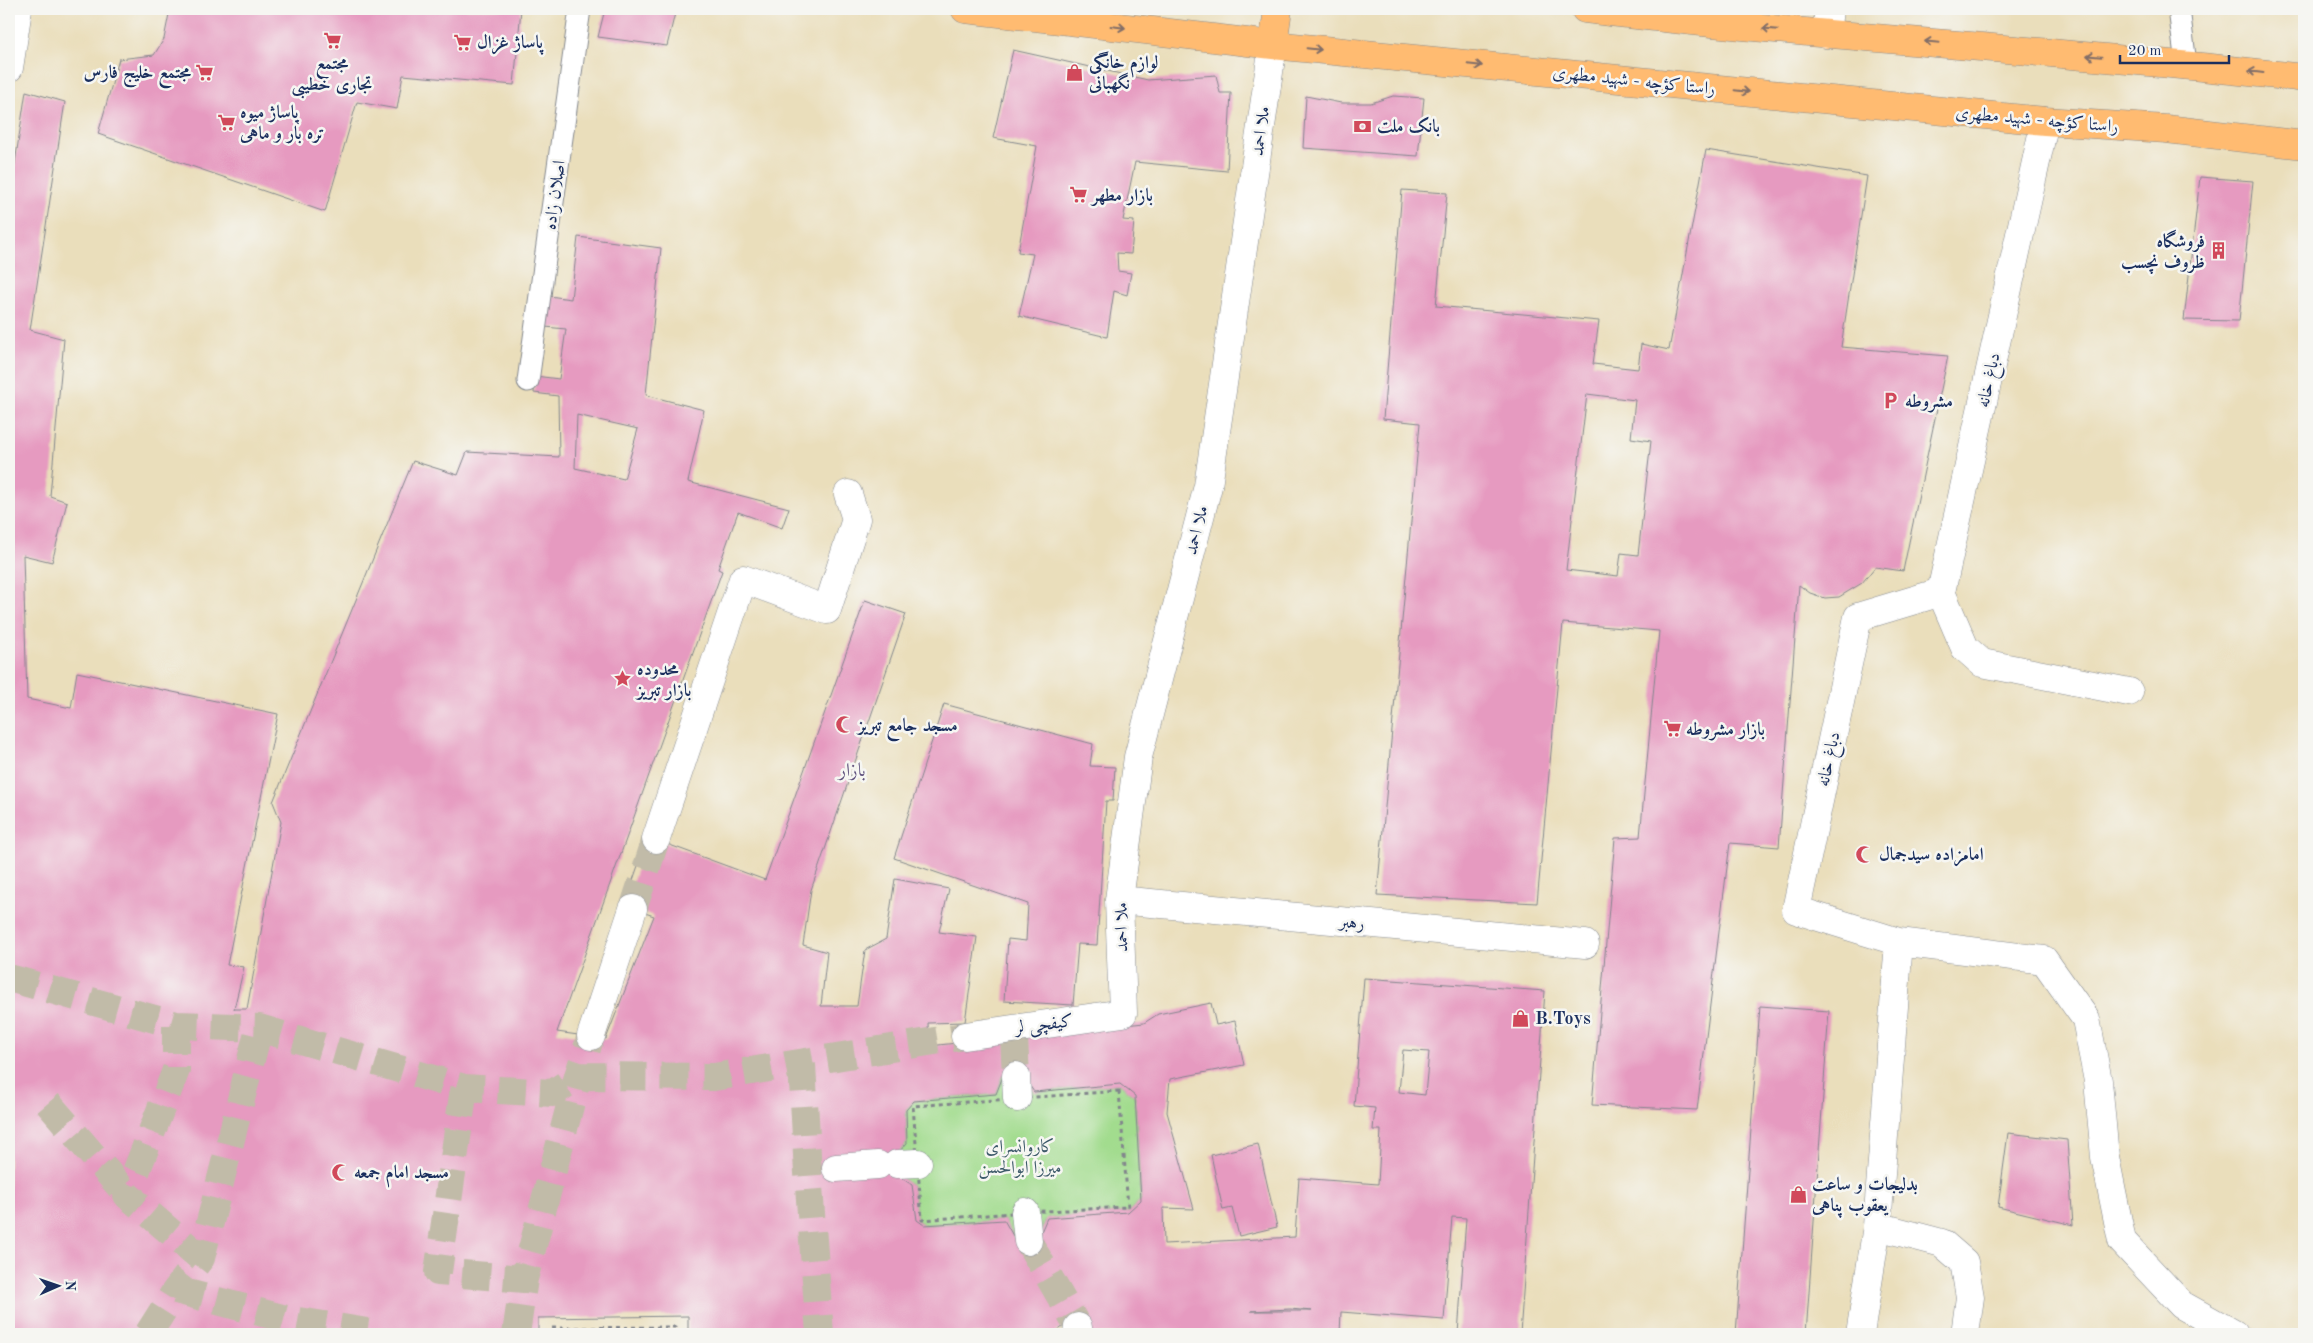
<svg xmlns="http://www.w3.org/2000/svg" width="2313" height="1343" viewBox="0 0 2313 1343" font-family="'Old Standard TT',Amiri,serif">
	<rect width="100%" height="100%" fill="#f6f6f2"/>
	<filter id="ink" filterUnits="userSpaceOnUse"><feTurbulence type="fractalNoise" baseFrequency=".02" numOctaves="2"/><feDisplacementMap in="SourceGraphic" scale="10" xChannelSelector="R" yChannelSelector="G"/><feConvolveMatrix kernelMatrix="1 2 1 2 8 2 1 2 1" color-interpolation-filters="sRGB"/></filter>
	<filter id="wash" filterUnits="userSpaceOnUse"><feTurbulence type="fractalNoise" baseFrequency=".0096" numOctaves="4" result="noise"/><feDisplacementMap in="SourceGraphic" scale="20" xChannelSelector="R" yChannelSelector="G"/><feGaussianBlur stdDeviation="1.12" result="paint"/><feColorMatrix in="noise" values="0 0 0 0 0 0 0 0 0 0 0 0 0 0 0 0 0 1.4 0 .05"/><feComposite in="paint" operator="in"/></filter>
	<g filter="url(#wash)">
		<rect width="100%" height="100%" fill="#eadebb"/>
		<path fill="#a2dc8e" stroke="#5e8676" d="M1003,1076h20l12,16 85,-8 15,12 6,104 -13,12 -81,6 -10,23h-21l-12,-21 -80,5 -7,-5 -5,-35 -15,-10v-21l10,-11 -1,-33 8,-9 82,-7z"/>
		<g id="blocks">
			<path fill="#e69ac0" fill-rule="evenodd" d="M170,9h351l-7,76 -111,-10 -6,34 -40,-7 -32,110 -227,-78 21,-75 35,-4 10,-16z
				M605,9h71l-9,37 -69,-9z
				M1013,50l135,30 68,-5 4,18h11l-4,78 -92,-9 -12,58 11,1 -3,33 -14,-1 1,18 13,2 -4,22 -13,-4 -7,46 -88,-21 14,-62 -15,-2 19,-106 -44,-8z
				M26,91l39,11 -35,228 34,9 -14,157 17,6 -15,60 -29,-7 4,144 44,9 6,-36 201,42 -51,251 17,2 -10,42h13l34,-187 -8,-20 140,-341 45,14 9,-23 92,5 -1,-61 -24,-3 1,-17 24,3 7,-50 -21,-2 4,-31 22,3 7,-62 83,11 -15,147 58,15 -16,72 101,26 -7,20 -44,-16 -20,57 4,2 -165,461 49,7 48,-123 -30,-10 24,-69 117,43 100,-280 41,14 -95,276 -8,55 24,7 -6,54h36l8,-56 21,-11 9,-60 54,10 -10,43 38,5 -12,85 -37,1 1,23 215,-23 14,-9 53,-11 5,22 19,-4 9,44 -74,14 -3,33 27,97 -31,-1 1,36 131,-7 4,-59 79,6 3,-54h-8l2,-22 -21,-2 10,-128 181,13 -25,343h-62l8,-116 -14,-1 -8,103 -103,-8 -1,22h-246l-7,-7 -23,-1 -11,8h-365v-18l-150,2v16h-529v-1132zM577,415l61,14 -14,50 -49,-11zM1403,1050l26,2 -4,43 -26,-3zM1003,1076h20l11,16 86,-8 15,12 6,104 -13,12 -81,6 -10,23h-21l-12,-21 -80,5 -7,-5 -5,-35 -15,-10v-21l10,-11 -1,-33 8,-9 82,-7zM1290,1309l22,2h-61z
				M1306,96l35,7h30l22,-7 31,2 -6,58 -115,-8z
				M1706,150l161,26 -26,171 107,9 -45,215 -28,-4 -13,16 -23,14 -14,1 -15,-5 -11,-8 -20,262 -49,-4 -33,267 -105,-5 23,-267 25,-1 19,-206 -96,-8 -26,280 -160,-8 43,-472 -37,-4 19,-229 45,3 -11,113 163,15 -6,43 45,5 3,-25 28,6zM1587,394l48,6 -4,38 20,3 -13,114 -17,-2 -3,23 -52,-6z
				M2200,177l53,4 -14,140 -55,-1z
				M944,704l149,40 -3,22 25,1 -2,34h-7l-9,144 -19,-1 -5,61 -69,-4 4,-62 18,2 2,-37 -134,-46z
				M1760,1006l69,5 -23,323h-70z
				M2008,1133l59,7 6,85 -75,-18z
				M1258,1144l19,83 -38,9 -7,-28 -9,2 -12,-55z"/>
		</g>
	</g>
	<g filter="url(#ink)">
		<use href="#blocks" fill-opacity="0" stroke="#82868c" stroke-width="1"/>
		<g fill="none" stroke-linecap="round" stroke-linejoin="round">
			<path stroke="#c1bba8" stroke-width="28" stroke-dasharray="28 14" stroke-linecap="butt" d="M633,909l23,-70
				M9,978l167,47 83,3 205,60 89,5 25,-17 136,1 251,-41
				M176,1025v45l-49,125 74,63
				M1014,1038l2,38
				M802,1064l6,109 12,161
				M464,1088l-26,184 86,7
				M48,1103l79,92
				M1028,1241l50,86
				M176,1290l110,29 93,15
				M148,1334l28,-44 25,-32 58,-230
				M516,1334l8,-55 54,-203 13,-40"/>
			<defs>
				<path id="lane" d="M2179,9l7,55
					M528,381l52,-372"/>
				<path id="street" d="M1826,34l3,-25
					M9,68l9,-59
					M1941,592l24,56 17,15 147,29
					M656,839l87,-260 84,31 29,-91 -8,-25
					M1119,900l466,44
					M1899,942l145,18 42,59 12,62 7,76 17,84 60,64 52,29
					M591,1036l42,-127
					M965,1036l158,-23 -4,-113 19,-143 70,-271 65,-441
					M1016,1076l1,22
					M897,1164l21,-1
					M836,1168l42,-3
					M1025,1212l3,29
					M1077,1334l1,-7
					M1860,1334l17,-108
					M1965,1334l5,-37 -6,-35 -22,-19 -65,-17 22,-284 -103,-32 62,-293 83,-25 104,-471"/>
				<path id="primary" d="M965,9l308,36 772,76 121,8 138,16
					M1585,9c239,29 480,41 719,69
					M1273,45l5,-36"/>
			</defs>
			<use href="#lane" stroke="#82868c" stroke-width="23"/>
			<use href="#street" stroke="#82868c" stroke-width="29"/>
			<use href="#primary" stroke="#82868c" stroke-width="29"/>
			<path stroke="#82868c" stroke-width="3" stroke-dasharray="4 4" stroke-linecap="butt" d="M1119,1091l9,116 -103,5 -103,8 -9,-114z
				M550,1334v-6l125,-1v7"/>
			<use href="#lane" stroke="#fff" stroke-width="21"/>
			<use href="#street" stroke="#fff" stroke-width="28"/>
			<use href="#primary" stroke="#ffbb71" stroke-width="28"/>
		</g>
		<defs><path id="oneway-shaft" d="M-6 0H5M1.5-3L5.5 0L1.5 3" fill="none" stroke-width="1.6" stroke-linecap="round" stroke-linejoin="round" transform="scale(1.25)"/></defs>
		<g stroke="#826e67">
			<use href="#oneway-shaft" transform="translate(1118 27) rotate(7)"/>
			<use href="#oneway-shaft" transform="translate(1770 29) rotate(-175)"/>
			<use href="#oneway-shaft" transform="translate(1932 42) rotate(-175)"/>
			<use href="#oneway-shaft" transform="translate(1314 49) rotate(6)"/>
			<use href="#oneway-shaft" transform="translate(2094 56) rotate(-175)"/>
			<use href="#oneway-shaft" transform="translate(1475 65) rotate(6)"/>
			<use href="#oneway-shaft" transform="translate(2256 72) rotate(-173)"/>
			<use href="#oneway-shaft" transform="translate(1742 91) rotate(6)"/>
		</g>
	</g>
	<defs>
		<symbol id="supermarket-bare" viewBox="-9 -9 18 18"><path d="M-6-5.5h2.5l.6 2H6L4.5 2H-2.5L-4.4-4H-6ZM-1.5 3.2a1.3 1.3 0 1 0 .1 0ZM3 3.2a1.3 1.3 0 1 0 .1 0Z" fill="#d1495b" stroke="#f6f6f2" stroke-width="2.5" paint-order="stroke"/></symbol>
		<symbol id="shop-bare" viewBox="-9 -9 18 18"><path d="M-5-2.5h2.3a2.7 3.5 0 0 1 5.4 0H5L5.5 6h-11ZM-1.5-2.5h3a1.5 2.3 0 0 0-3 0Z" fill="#d1495b" stroke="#f6f6f2" stroke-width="2.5" paint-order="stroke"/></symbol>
		<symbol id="bank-bare" viewBox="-9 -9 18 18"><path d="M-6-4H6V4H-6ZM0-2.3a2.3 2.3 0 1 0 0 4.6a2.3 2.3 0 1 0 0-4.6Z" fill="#d1495b" stroke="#f6f6f2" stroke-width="2.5" paint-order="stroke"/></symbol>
		<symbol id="building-bare" viewBox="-9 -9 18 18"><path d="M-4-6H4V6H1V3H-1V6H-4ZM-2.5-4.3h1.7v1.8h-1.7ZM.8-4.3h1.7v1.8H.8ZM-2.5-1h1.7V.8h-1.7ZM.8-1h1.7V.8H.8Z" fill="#d1495b" stroke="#f6f6f2" stroke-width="2.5" paint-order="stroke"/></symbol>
		<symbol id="parking-bare" viewBox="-9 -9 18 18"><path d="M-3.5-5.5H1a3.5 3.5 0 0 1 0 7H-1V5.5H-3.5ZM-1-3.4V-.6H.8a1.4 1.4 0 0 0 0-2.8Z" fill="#d1495b" stroke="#f6f6f2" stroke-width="2.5" paint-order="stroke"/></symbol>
		<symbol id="sight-bare" viewBox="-9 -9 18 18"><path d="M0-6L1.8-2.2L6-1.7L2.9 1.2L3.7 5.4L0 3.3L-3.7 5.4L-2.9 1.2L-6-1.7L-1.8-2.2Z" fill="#d1495b" stroke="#f6f6f2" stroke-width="2.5" paint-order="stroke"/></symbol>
		<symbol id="mosque-bare" viewBox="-9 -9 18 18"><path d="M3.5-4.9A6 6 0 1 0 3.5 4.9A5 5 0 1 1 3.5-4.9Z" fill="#d1495b" stroke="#f6f6f2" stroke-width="2.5" paint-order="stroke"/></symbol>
	</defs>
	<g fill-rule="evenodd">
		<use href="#supermarket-bare" x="320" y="28" width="25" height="25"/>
		<use href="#supermarket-bare" x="450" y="30" width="25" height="25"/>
		<use href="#supermarket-bare" x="192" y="60" width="25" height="25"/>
		<use href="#shop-bare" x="1062" y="60" width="25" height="25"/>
		<use href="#supermarket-bare" x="214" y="110" width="25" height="25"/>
		<use href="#bank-bare" x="1350" y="114" width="25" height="25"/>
		<use href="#supermarket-bare" x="1066" y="182" width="25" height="25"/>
		<use href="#building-bare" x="2206" y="238" width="25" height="25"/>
		<use href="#parking-bare" x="1878" y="388" width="25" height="25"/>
		<use href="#sight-bare" x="610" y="666" width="25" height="25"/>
		<use href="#mosque-bare" x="832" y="712" width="25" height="25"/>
		<use href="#supermarket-bare" x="1660" y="716" width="25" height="25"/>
		<use href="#mosque-bare" x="1852" y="842" width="25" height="25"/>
		<use href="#shop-bare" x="1508" y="1006" width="25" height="25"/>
		<use href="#mosque-bare" x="328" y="1160" width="25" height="25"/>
		<use href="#shop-bare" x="1786" y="1182" width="25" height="25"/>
	</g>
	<g text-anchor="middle" stroke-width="5" stroke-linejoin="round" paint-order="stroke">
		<g font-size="18" font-weight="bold" fill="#1b2f5e" stroke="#f6f6f2" text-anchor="start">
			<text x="477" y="48">پاساژ غزال</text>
			<text x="1089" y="68">لوازم خانگی<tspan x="1089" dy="21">نگهبانی</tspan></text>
			<text x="332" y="69" text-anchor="middle">مجتمع<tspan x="332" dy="21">تجاری خطیبی</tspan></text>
			<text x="191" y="78" text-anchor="end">مجتمع خلیج فارس</text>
			<text x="240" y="118">پاساژ میوه<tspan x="240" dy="21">تره بار و ماهی</tspan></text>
			<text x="1377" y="132">بانک ملت</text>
			<text x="1092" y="201">بازار مطهر</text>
			<text x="2205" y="247" text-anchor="end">فروشگاه<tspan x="2205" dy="21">ظروف نچسب</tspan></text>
			<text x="1905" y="407">مشروطه</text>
			<text x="637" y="675">محدوده<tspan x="637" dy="21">بازار تبریز</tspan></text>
			<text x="858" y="731">مسجد جامع تبریز</text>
			<text x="1686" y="735">بازار مشروطه</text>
			<text x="1879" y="860">امامزاده سیدجمال</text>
			<text x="1535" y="1024">B.Toys</text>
			<text x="354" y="1178">مسجد امام جمعه</text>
			<text x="1812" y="1190">بدلیجات و ساعت<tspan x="1812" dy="21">یعقوب پناهی</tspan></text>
		</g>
		<g font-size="18" fill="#1b2f5e" stroke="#f6f6f2">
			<text transform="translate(1634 80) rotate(6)" y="6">راستا کؤچه - شهید مطهری</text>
			<text transform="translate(2037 119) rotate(5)" y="6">راستا کؤچه - شهید مطهری</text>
			<text transform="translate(1260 131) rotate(-82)" y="6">ملا احمد</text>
			<text transform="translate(554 195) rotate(-82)" y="6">اصلان زاده</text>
			<text transform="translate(1988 380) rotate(-78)" y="6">دباغ خانه</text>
			<text transform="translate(1196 530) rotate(-76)" y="6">ملا احمد</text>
			<text transform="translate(1828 759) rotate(-78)" y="6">دباغ خانه</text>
			<text transform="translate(1352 922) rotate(5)" y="6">رهبر</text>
			<text transform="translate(1121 927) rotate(-91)" y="6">ملا احمد</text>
			<text transform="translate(1044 1024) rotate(-8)" y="6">کیفچی لر</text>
		</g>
		<g font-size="18" fill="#3d5a6a" stroke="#f6f6f2">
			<text x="1020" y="1152">کاروانسرای<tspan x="1020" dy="21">میرزا ابوالحسن</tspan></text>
		</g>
		<g font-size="19" fill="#625480" stroke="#f6f6f2">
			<text x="852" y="776">بازار</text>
		</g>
	</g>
	<rect width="2313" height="1343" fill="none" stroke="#f6f6f2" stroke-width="30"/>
	<g transform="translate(58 1286) rotate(88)" stroke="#f6f6f2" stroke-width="4" paint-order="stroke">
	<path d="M0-4L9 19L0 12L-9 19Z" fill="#1b2f5e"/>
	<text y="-8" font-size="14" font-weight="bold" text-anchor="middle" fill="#1b2f5e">N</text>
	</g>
	<path d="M2120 55v8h109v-8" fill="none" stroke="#1b2f5e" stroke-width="2.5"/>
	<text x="2128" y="55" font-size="15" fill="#1b2f5e" stroke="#f6f6f2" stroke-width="4" paint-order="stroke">20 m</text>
</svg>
